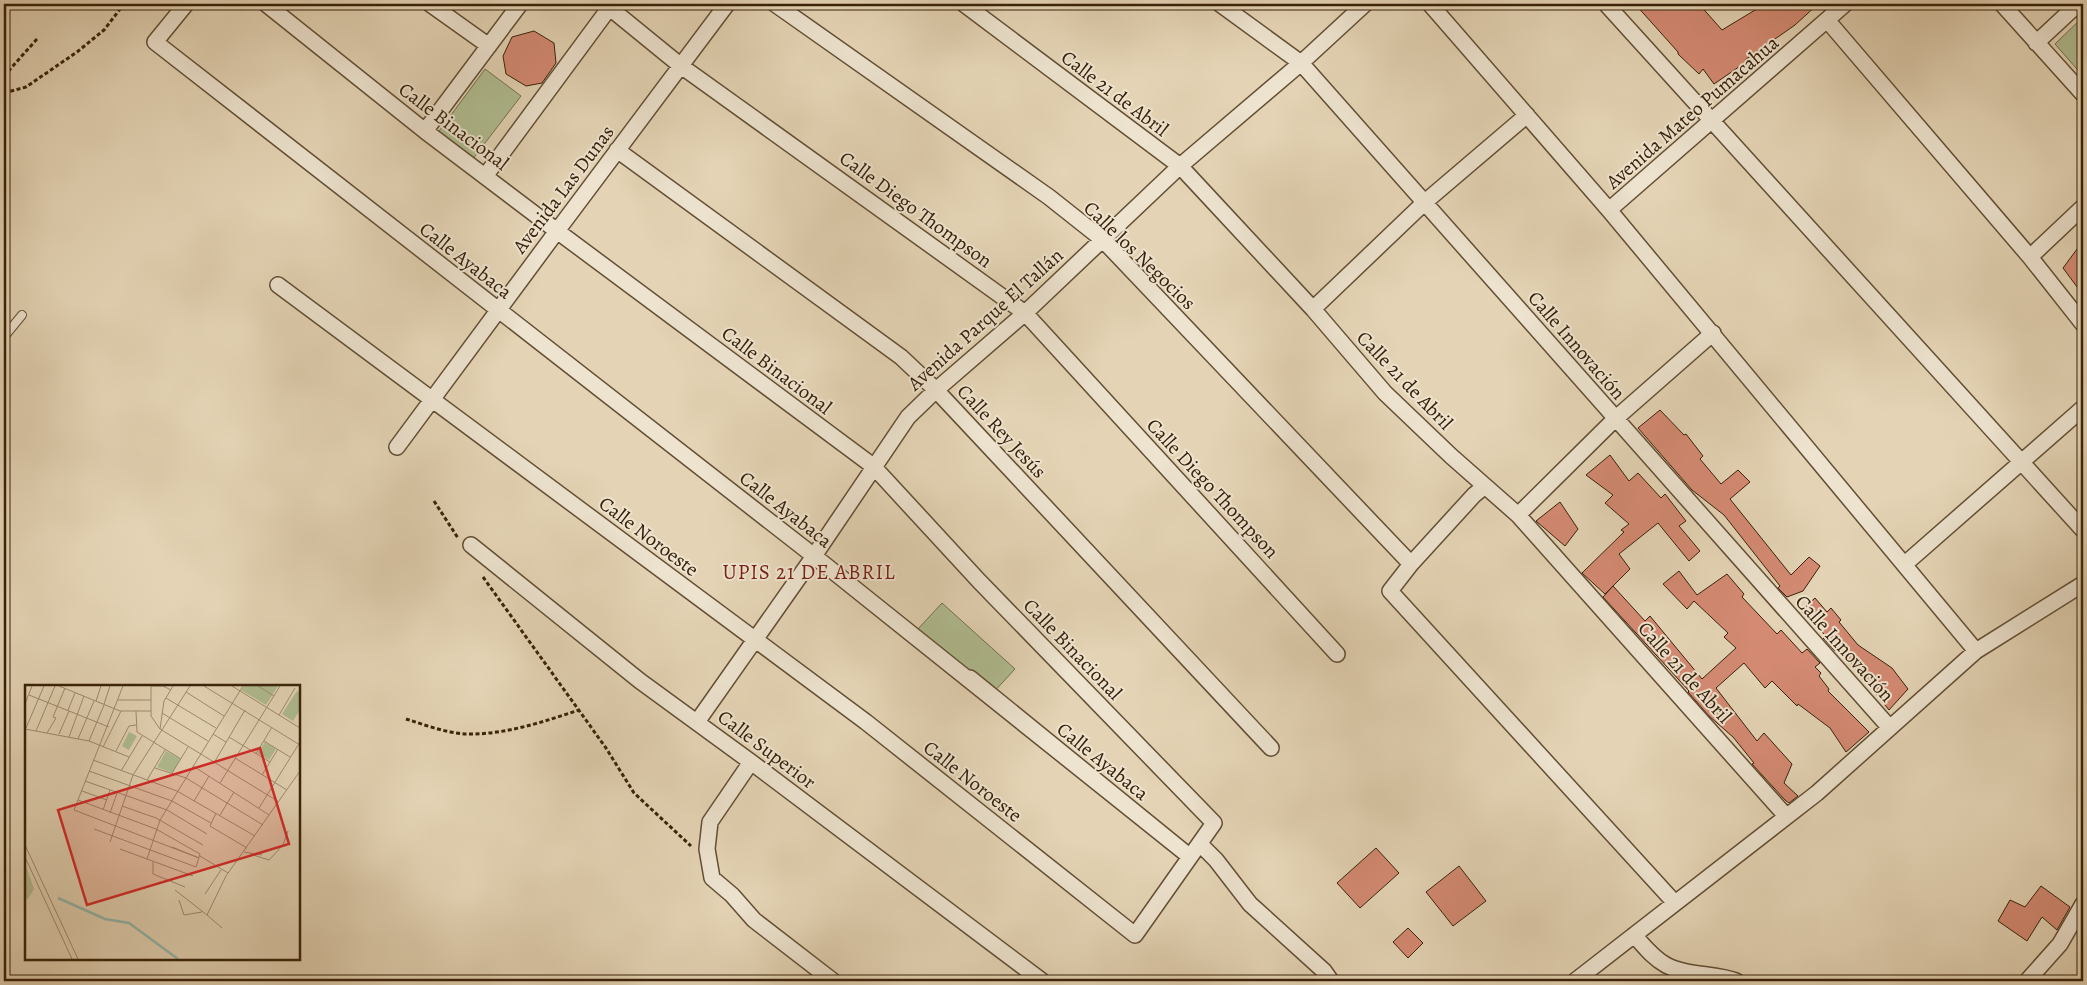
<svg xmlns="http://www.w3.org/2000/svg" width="2087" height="985" viewBox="0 0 2087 985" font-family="Alegreya,serif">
	<rect width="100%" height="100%" fill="#e4d4b5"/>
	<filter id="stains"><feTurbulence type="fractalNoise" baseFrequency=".004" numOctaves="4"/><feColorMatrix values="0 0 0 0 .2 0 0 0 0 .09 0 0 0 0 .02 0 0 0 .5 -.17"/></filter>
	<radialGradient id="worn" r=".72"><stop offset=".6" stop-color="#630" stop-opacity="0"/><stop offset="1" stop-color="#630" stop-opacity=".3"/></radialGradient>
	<path fill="#b0bd91" stroke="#746f4e" d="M2083,17v59l-28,-32z
		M485,69l36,27 -49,64 -35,-26z
		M942,603l73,66 -25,27 -73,-66z"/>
	<path fill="#d48a73" stroke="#38210a" d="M1635,4h64l23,26 43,-26h53l-23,21 -50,35 1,2 -32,22 -11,-15 -4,5 -21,-20v-2z
		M534,31l20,12 2,20 -14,20 -16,3 -20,-12 -3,-18 9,-19z
		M2083,241v54l-20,-27z
		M1660,410l24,25 2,-1 17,22 -3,3 21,25 17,-14 12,12 -20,17 61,76 18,-18 11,9 -17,25 -16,6 -9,-9 2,-2 -56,-71 -32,-25 -54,-62z
		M1610,455l19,26 9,-8 23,25 4,-4 21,27 -7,5 21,25 -11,10 -31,-38 -39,31 11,15 -25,25 -23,-21 42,-41 -3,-2 8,-6 -24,-21 8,-8 -27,-20z
		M1560,502l18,27 -13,17 -29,-25z
		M1679,571l18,24 30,-21 17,20 -2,3 35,37 4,-4 21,23 5,-4 13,14 -5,4 6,6 -2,3 10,13 -1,2 41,41 -23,20 -16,-24 -32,-24 -1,2 -25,-25 -7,7 -21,-25 -28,25 41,53 7,-8 28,31 -8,19 14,13 -9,7 -4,-3 -33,-36 2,-1 -21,-26 -24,-21 -21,-24 1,-1 -86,-94 10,-11 32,35 5,-5 52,63 34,-31 -12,-11 4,-4 -34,-32 -7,8 -24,-25z
		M1815,598l12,14 4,-4 10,12 -2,2 19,23 34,23 16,21 -19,21 -50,-62 -4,3 -12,-13 3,-2 -25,-25z
		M1376,848l23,25 -39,35 -23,-25z
		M1459,866l27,35 -33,25 -27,-34z
		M2041,886l29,21 -13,23 -15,-13 -15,24 -29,-20 12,-21 15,7z
		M1408,928l15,15 -15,15 -15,-16z"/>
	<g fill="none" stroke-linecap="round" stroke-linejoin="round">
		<defs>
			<path id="lane" d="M4,337l18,-22"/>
			<path id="street" d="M186,4l-31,38 659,514 375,300 -219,-178
				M266,4l159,127 132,100 316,235 106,115 235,242 -79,112 -269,-213 -588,-437
				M430,4l59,42
				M605,4l76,62 344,247 312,341
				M775,4l274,193 53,42 309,325
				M964,4l216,162 133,143 72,84 66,63 67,59 268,301
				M1220,4l81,59 589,665
				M1430,4l179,206 367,441
				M1606,4l477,526
				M2002,4l81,90
				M1827,20l203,237 53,67
				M2036,43l42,-39
				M425,131l95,-127
				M617,150l284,207 35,33 335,358
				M486,175l124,-168
				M1609,210l236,-206
				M2030,257l53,-50
				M1313,309l112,-107 102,-87
				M397,447l160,-216 170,-227
				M1485,486l-11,9 -63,69 -21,27 285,312
				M1518,515l97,-96 98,-86
				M471,545l169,136 111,81 291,219
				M1905,564l178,-156
				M697,722l117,-166 94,-139 28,-27 89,-77 155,-147 121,-103 64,-59
				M751,762l-41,60 -3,27 5,29 20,17 22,25 79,61
				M1204,848l12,12 34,44 74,67 7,10
				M1634,935c10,11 19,23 32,30 21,11 48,8 70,16
				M1575,981l242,-188 159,-142 107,-67
				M2027,981l33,-37 23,-40"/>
		</defs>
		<use href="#lane" stroke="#634e35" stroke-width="10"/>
		<use href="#street" stroke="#634e35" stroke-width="18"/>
		<path stroke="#38210a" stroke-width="3" stroke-dasharray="4 2.5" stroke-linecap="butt" d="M4,76l33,-37
			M4,93l22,-6 51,-35 27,-22 20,-26
			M434,501l24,37
			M483,577l123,171 28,45 57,53
			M406,719c19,6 40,14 60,15 38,1 77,-12 113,-24"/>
		<use href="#lane" stroke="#ede3cf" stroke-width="8"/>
		<use href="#street" stroke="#ede3cf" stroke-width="15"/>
	</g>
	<g text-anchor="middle" stroke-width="4" stroke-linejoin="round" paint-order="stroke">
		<g font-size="20" fill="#38210a" stroke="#ede3cf">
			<text transform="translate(1115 93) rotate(37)" y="7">Calle 21 de Abril</text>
			<text transform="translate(1692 112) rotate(-41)" y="7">Avenida Mateo Pumacahua</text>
			<text transform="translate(454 126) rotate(37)" y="7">Calle Binacional</text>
			<text transform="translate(563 189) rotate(-53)" y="7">Avenida Las Dunas</text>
			<text transform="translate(916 209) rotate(36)" y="7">Calle Diego Thompson</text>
			<text transform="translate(1140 255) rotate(44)" y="7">Calle los Negocios</text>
			<text transform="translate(466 260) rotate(38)" y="7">Calle Ayabaca</text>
			<text transform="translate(985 319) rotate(-42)" y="7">Avenida Parque El Tallán</text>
			<text transform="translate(1577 345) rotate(49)" y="7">Calle Innovación</text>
			<text transform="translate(777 370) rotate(37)" y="7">Calle Binacional</text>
			<text transform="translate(1405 380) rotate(46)" y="7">Calle 21 de Abril</text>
			<text transform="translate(1002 431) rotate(47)" y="7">Calle Rey Jesús</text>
			<text transform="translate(1213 488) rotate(47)" y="7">Calle Diego Thompson</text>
			<text transform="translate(786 509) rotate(38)" y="7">Calle Ayabaca</text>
			<text transform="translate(649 536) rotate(37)" y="7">Calle Noroeste</text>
			<text transform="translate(1845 648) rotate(48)" y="7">Calle Innovación</text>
			<text transform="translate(1073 649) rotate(46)" y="7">Calle Binacional</text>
			<text transform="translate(1685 672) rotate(48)" y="7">Calle 21 de Abril</text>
			<text transform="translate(767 749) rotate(37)" y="7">Calle Superior</text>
			<text transform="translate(1103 761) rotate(39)" y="7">Calle Ayabaca</text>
			<text transform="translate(973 781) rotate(38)" y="7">Calle Noroeste</text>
		</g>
		<g font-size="21" letter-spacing="1" fill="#7a1f14" stroke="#ede3cf">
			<text x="809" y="579">UPIS 21 DE ABRIL</text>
		</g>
	</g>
	<g transform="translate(25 685)">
		<rect width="275" height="275" fill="#e4d4b5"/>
		<path d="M219,1h34l-12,19 -25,-15zM272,6l3,2v17l-7,11 -11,-7zM104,47l8,4 -8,14 -7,-4zM240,57l11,7 -7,11 -11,-7zM141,66l14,8 -7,14 -16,-6zM0,178l9,26 -6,10 -3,-1z" fill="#b0bd91"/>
		<path fill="none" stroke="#95b8ae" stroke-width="2.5" d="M33,213l47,21 24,4 49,36"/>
		<path fill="none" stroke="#9f8c71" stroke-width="1" d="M34,1l61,25h31M98,1l-49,124 125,48 -27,-11M126,1v30l9,13 119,73M126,1h12l8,4M179,1l96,59M207,1l68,42M233,1l16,10M161,7l38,24M4,10l80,32M141,13l50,30M93,15h33M71,16l5,-15M0,19l7,-18M79,19l6,-18M43,25l7,-17M111,26l1,21 44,27M137,28l46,28M254,30l16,-27M1,43l18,-42M0,44l64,12 40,16M135,44l4,-28 9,-15M11,46l19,-45M22,48l9,-15 -3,-1 12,-29M34,49l10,-23M188,49l13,8M44,52l15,-41M204,52l41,25M53,54l16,-38M64,56l15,-36M239,56l26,16M78,62l18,-36M91,66l13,-25 7,-1M231,69l16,-27M210,73l52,32M68,75l84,31 78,45M189,78l31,-53M168,81l76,49M130,83l31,10 77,47M64,86l83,30 39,22M96,86l21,-35M147,88l16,-26M237,90l16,-26M122,95l18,-30M60,96l82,29 40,24M195,98l60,-97M57,106l25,9M53,115l78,29 44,25 -4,13 -102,-38M169,116l15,-25M97,121l34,12 47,27M234,123l41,-66M78,125l7,-20M85,128l7,-20M191,128l-6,13 37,22M195,130l14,-23M85,157l23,-67 57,-89M0,160l53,114M95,164l73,27M219,167l18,3M225,169l19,6 14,-15 5,-14M175,171l28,17M0,172l47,102M122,174l13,-39 83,-134M128,177v12l32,13M150,205l32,25M180,209l16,-24M154,215l5,15 18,-3M197,243l-15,-13 19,-39 74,-105"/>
		<path fill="#d62828" fill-opacity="0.15" stroke="#d62828" stroke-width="2.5" d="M235,63l29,96 -202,61 -29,-95z"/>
		<rect width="275" height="275" fill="none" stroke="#38210a" stroke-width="2.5"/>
	</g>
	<rect width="2087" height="985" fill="none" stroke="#e4d4b5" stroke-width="20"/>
	<rect x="5" y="5" width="2077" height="975" fill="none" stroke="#38210a" stroke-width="2.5"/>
	<rect x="10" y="10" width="2067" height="965" fill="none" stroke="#38210a"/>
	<rect width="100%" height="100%" filter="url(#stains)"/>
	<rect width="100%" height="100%" fill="url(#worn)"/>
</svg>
